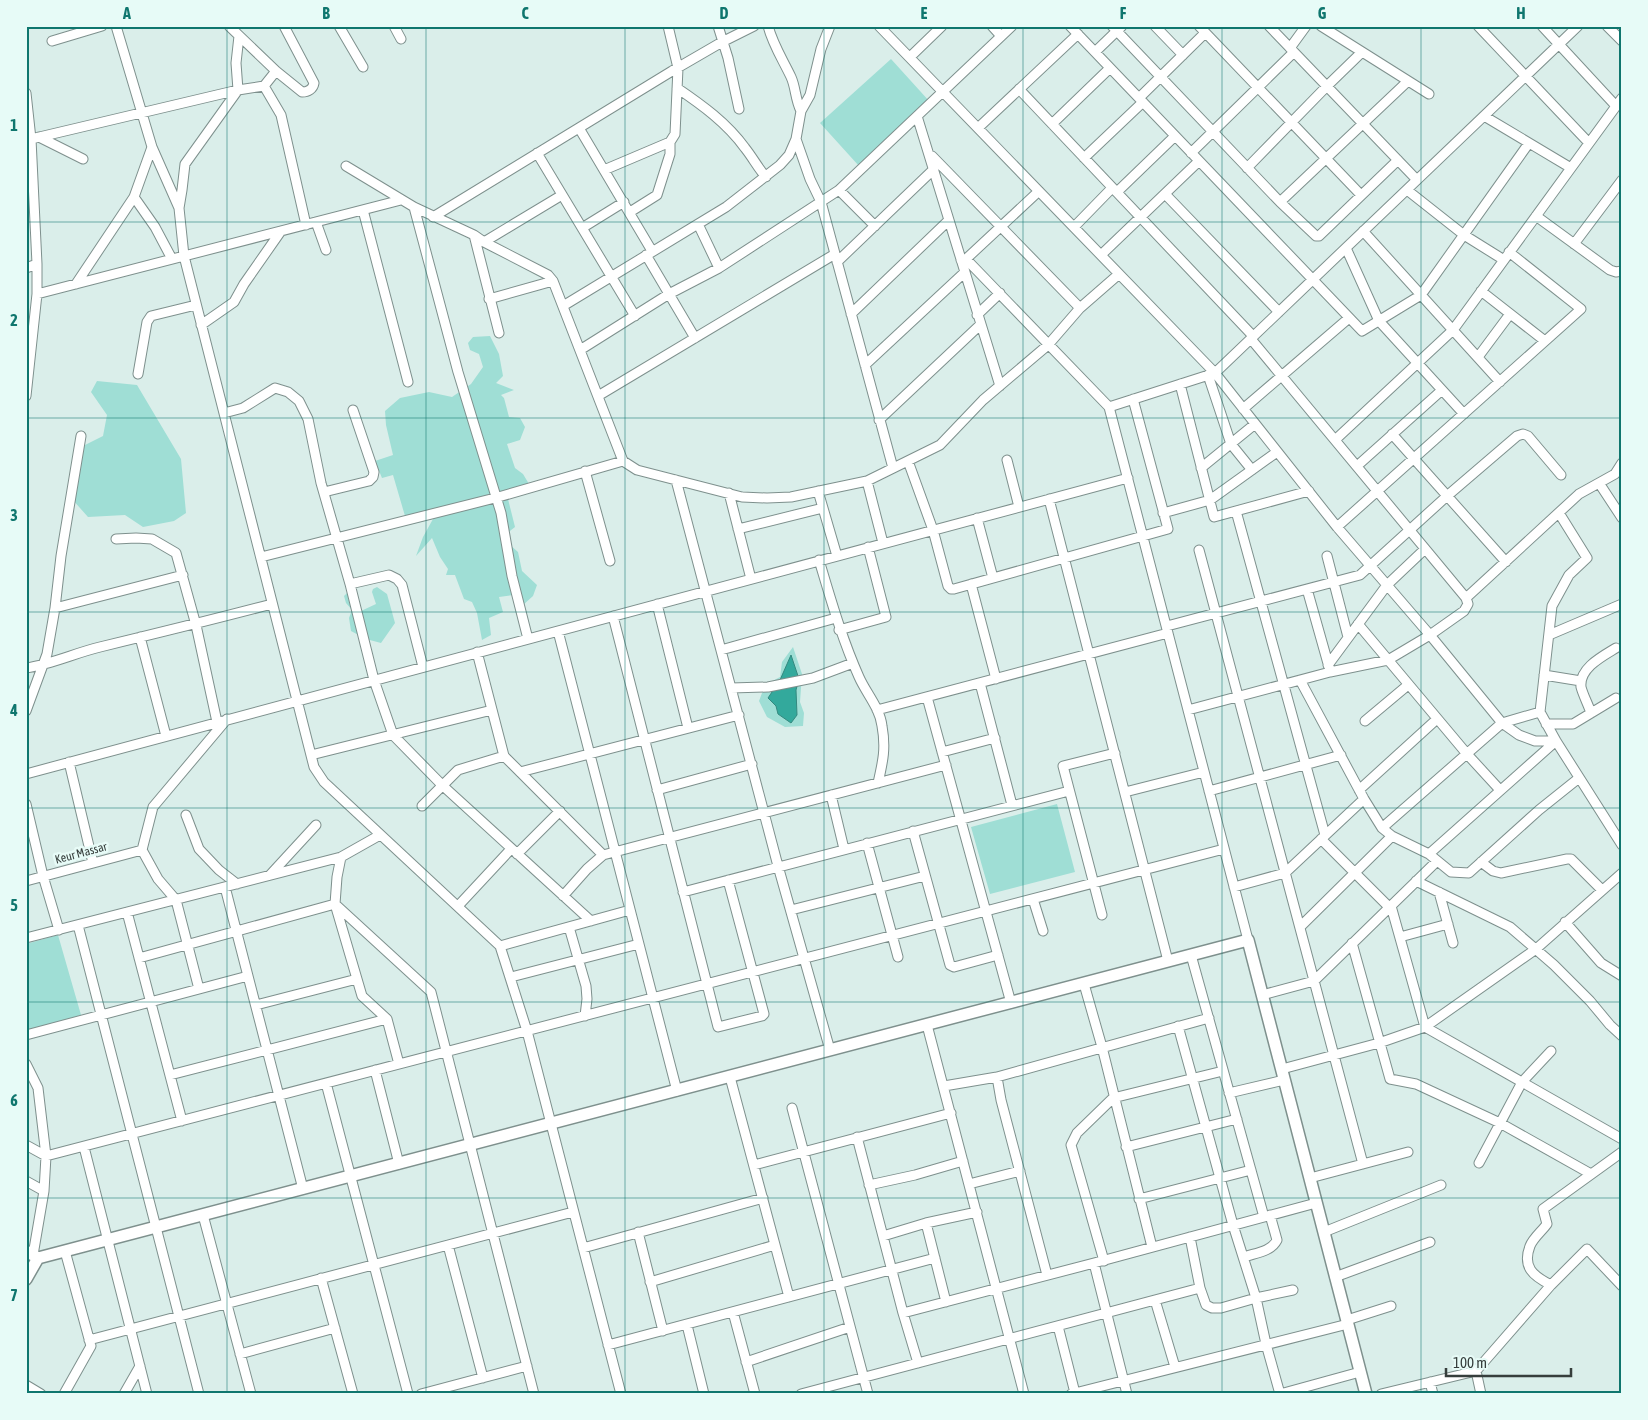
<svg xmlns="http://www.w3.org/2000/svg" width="1648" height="1420" viewBox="0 0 1648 1420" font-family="'Asap Condensed',sans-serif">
	<rect width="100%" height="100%" fill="#daeeea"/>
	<path fill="#9fded5" d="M891,59l39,43 -71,64 -39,-43z
		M490,336l9,18 4,22 -7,7 18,7 -13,5 3,3 5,19 11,1 5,9 -5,13 -13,4 8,24 8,6 6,10 -22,11 8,32 -9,7 4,11 8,7 4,19 15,14 -4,11 -10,9 -10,-10 -14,2 4,15 -14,6 2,17 -9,5 -5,-27 -5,-11 -8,-3 -9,-24h-9l2,-6 -8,-12 -8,-19 -16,18 7,-19 10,-18 -29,7h-19l20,-10 -12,-41 -11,3 -7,-17 18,-6 -7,-30 -1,-14 15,-13 29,-6 23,5 19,-13 12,-17 -4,-13 -9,-4 -2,-7 5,-6z
		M97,381l40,4 44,74 5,54 -12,8 -31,6 -18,-12 -37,2 -16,-18 3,-49 28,-14 4,-21 -16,-23z
		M377,587l10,7 8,29 -14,20 -15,-4 -15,-8 -2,-13 3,-8 -6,-7 -2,-7 6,-6 11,21 15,-7 -4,-12 1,-3z
		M793,647l9,27 -2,28 4,11 -1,13 -18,1 -18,-10 -8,-16 6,-16 15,-8 2,-15z
		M1057,804l18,68 -85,22 -19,-67z
		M58,935l23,80 -55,16v-87z"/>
	<path fill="#33a99c" stroke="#34897f" d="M791,655l8,24 -3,11 1,25 -6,8 -13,-9 -2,-8 -8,-8 12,-18z"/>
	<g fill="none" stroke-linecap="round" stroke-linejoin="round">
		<defs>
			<path id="minor" d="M116,26l36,121 27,61 5,48 130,511 10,15 176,164 27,85 94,363
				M229,26l47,45 26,21c6,0 11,-3 12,-9l-30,-57
				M339,26l24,41
				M394,26l7,13
				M718,26l10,32 11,51
				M768,26c5,19 15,34 23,51 5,11 4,22 10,34
				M879,26l336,347 122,154 93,108 72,88 17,12 16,6h21l-127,113
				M992,26l9,10
				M1070,26l292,305 59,-36 108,-152
				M1112,26l168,176 36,34h3l79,-76
				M1155,26l28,29
				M1199,26l162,169
				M1269,26l148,154
				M1321,26l108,68
				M1478,26l111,117
				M1542,26l74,80
				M1607,26l15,15
				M52,41l50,-15
				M1290,48l16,-22
				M1095,52l27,-26
				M910,57l32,-31
				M264,86l17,29 25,110
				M677,88c25,17 50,35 68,60 8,10 13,20 21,29
				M1019,89l234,247
				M26,93l5,46 6,125v30l-11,102
				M1139,98l66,-65
				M917,116l83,270
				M1484,116l87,52
				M1052,124l58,-56
				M579,128l73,123
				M978,128l100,-94
				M39,137l44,22
				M31,139l207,-49 26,-4 12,-15
				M796,139l14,40 11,23 72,266
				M537,153l98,163
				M1191,153l103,-101
				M932,156l148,152
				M1084,158l59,-56
				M346,166l68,41 60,28 10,7 64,33 5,6 70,180 14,9 105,27 25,1 24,-1 76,-16 73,-36 43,-45 65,-55 32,-37 39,-34
				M1247,168l80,-82 35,-34
				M604,170l66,-28
				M839,190l36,36
				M1407,190l57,45 40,25
				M1117,192l58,-56
				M1165,194l114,118
				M134,197l21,30 17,32
				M1280,202l128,-121
				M414,207l44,165 43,141 11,63 16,63
				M179,208l3,-18 3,-26 53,-74 -2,-27 3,-27
				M363,210l45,172
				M630,212l27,-17 13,-41v-12l5,-8 3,-66 -10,-42
				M1536,216l74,54 6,2 6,-1
				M433,217l239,-146 50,-29 32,-16
				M316,222l10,28
				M698,224l21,44
				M1074,227l38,-39
				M582,228l42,-26
				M1363,231l137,151
				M474,235l25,98
				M484,242l78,-47
				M1574,244l48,-64
				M1346,248l33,73 85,93
				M646,255l49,83
				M1101,255l98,-94
				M966,259l143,148 139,533
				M961,260l5,-1 73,-68
				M837,262l97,-93
				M26,268l11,-4
				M76,284l58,-87 18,-50
				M1481,291l64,50
				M37,294l364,-94
				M489,299l64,-18
				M563,306l163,-99 54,-42 9,-10 7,-16 5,-28 9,-16 11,-46 9,-23
				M851,314l98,-94
				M977,315l23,-22
				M201,325l33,-23 10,-18 37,-53
				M580,350l89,-56 50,-26 120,-78 173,-164
				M1478,357l32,-43
				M865,365l100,-93
				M138,374l9,-52 4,-6 45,-11
				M1208,375l23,69 21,26
				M1180,384l34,133 95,-26
				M598,396l237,-142
				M1109,407l106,-34 363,-347
				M1243,409l106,-91
				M224,413l19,-5 32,-20 13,4 11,9 9,18 13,64 29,101 39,-9 8,4 5,6 21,82
				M879,420l101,-95
				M1392,434l114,128
				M1335,440l118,-110 169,-232
				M1007,460l12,47
				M908,461l25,69 15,56 3,3h3l214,-60 -35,-130
				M1357,466l85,-76
				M1201,468l54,-44
				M585,471l25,90
				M676,480l102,386 52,184
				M867,481l16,62
				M1599,483l23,35
				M818,491l19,65
				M324,492l45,-11 4,-4 1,-5 -21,-62
				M729,493l22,86
				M1049,499l119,462
				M1236,511l89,324
				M1163,513l47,-13 67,-48
				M1559,513l28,45 -18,17 -17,31 -12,106 16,29 66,104
				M977,518l16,60
				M1337,527l244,-218 -72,-57
				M738,529l85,-21
				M116,539l20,-1 16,1 24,14 20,72 21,97
				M1199,550l164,614
				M1327,556l21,81
				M261,557l234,-59 128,-37
				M819,560c12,40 23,79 40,117 7,16 21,31 23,49 4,22 1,35 -4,57
				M350,584l24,96 19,55 49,50 149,136
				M971,584l25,95
				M1307,589l22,78
				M1466,598l113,-104 36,-20 7,-11
				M657,604l31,124
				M55,608l128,-33
				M613,616l105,411 44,-11 2,-2 -36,-134
				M1358,624l109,130 33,36
				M1167,626l193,-51 87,-79 70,-60 6,-2 5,2 33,39
				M839,630l47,-13 -18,-70
				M558,631l119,460
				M1549,635l73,-31
				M140,637l26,99
				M721,650l115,-32
				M477,652l27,104 99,99
				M1328,665l59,-80 38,-36
				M26,668c26,-4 49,-15 74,-21 58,-14 115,-28 172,-43
				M1544,675l37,6
				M1300,680l64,119 18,29 10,8 37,18 22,18 18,1 70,-63 40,-32
				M980,683l32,122
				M731,688l37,-1 45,-9 40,-15
				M927,697l84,306
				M877,710l291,-77
				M1188,710l142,-38 58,-12 42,-25 34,-24 4,-7 -2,-6 -215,-259
				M26,711l21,-57 8,-46 6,-52 20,-120
				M1591,713c-3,-9 -8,-18 -10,-26 -2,-19 22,-31 35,-39
				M1365,721l43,-36
				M1546,724h27l43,-26
				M942,752l53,-14
				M311,755l181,-45
				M69,762l24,101
				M520,772l219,-57
				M26,774l1102,-296
				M657,790l95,-26
				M1359,790l78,-71
				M1209,791l132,-36
				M1125,792l79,-20
				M831,795l13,54
				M26,804l17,72 16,54
				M422,806l36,-36 46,-14
				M186,815l13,34 20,21 18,14
				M1382,828l120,-105 38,-11
				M913,831l37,134 4,2 44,-12
				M1321,839l68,68
				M867,843l31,114
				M517,854l43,-43
				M1481,862l12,9 8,2 66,-14h4l31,31
				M270,875l46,-50
				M26,881l116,-31
				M1416,881l94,46 44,38 36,36 20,24 12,11
				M225,887l78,302
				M1234,887l51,-14 79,-74
				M683,892l386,-101
				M1439,892l14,51
				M563,896l24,-27 16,-14 343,-90
				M1033,899l10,32
				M335,904l96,88 103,402
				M458,906l53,-57
				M1391,906l34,121 197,112
				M791,910l134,-34
				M127,912l55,209
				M1102,915l-39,-149 52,-13
				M1565,922l36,41 21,13
				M78,925l121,469
				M569,927l17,59 1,13 -2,17
				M1300,927l92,-91
				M1400,937l48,-13
				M26,938l315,-81 39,-22
				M1352,943l38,136 26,5 84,39 91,51
				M500,946l130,-36
				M1191,955l73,262
				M139,958l196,-54
				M511,977l128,-33
				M1084,984l18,63 50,200
				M199,989l-23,-89 -18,-21 -16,-29 11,-43 74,-88
				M1262,995l52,-14 123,-120
				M256,1005l101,-26
				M387,1019l12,45
				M927,1025l97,369
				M1178,1026l55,199 23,73 10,46 14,50
				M26,1035l222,-59
				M26,1064l12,24 8,68 -2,35 -11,64
				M1282,1069l97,-26 46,-16 111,-78 86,-76
				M375,1070l24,94
				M170,1075l217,-56 -25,-23 -27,-92 2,-27 4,-20
				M730,1077l59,220
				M997,1077l4,23 46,175
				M326,1083l82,311
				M944,1086l53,-9 212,-59
				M1229,1093l55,-13
				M792,1108l76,286
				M857,1137l46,176 15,50
				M26,1145l20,11 1178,-307
				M84,1147l63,247
				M1126,1147l111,-28
				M1479,1163l43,-81 29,-31
				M754,1165l197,-52
				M1310,1178l98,-26
				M26,1181l18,10
				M969,1184l51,-13
				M869,1185l46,-10 48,-14
				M1139,1199l112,-29
				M203,1215l48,179
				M926,1223l20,79
				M638,1232l25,99
				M1324,1232l117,-47
				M883,1236l43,-13 51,-11
				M1190,1237l10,51 6,17 6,3h9l35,-10 37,-8
				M448,1245l35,133
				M583,1248l180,-50
				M1244,1257c11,-4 27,-5 33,-17l-7,-25
				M1104,1261l-33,-116 6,-12 36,-35 110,-27
				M1094,1263l33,131
				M1335,1277l95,-35
				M321,1278l32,116
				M650,1282l125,-37
				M1551,1285l36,-36 35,37
				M1155,1300l20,67
				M733,1312l22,82
				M903,1313l191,-50 222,-60
				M1347,1320l44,-14
				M687,1325l17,69
				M1058,1326l17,67
				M89,1340l484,-128
				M608,1345l327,-87
				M240,1354l95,-26
				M746,1362l104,-35
				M1476,1371l5,23
				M1430,1382l3,12
				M26,1385l15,9
				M64,1394l27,-48 -26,-95
				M124,1394l16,-28
				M421,1394l106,-28
				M801,1394l399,-106
				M1071,1394l277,-70
				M1280,1394l80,-22
				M1381,1394l95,-23 75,-86c-18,-9 -29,-18 -21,-39 3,-8 12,-15 17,-22l-4,-15 79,-57"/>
			<path id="tertiary" d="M26,1251l12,7
				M26,1279l12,-21 1210,-318 118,454"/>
		</defs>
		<use href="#minor" stroke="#7e908d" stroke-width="11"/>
		<use href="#tertiary" stroke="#7e908d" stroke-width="14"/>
		<use href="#minor" stroke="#fff" stroke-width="9"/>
		<use href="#tertiary" stroke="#fff" stroke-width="11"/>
	</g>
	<path fill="none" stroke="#0f766e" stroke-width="1" stroke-opacity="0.55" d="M227,26v1368M426,26v1368M625,26v1368M824,26v1368M1023,26v1368M1222,26v1368M1421,26v1368M26,222h1596M26,418h1596M26,612h1596M26,808h1596M26,1002h1596M26,1198h1596"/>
	<g text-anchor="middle" stroke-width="5" stroke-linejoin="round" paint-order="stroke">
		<g font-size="12" fill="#363e3c" stroke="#e7fbf7">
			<text transform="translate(81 853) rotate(-15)" y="4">Keur Massar</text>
		</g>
	</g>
	<rect width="1648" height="1420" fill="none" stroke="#e7fbf7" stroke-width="55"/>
	<path d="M1446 1368v8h125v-8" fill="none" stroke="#363e3c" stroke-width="2.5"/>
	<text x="1453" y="1368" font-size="15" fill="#363e3c" stroke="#e7fbf7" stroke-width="4" paint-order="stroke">100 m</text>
	<rect x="28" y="28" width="1592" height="1364" fill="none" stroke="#0f766e" stroke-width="2"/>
	<g font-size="16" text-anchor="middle" font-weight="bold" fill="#0f766e">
		<text x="127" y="19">A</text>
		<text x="326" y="19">B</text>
		<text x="525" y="19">C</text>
		<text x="724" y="19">D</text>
		<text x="924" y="19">E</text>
		<text x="1123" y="19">F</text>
		<text x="1322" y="19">G</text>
		<text x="1521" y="19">H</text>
		<text x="14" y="131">1</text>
		<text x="14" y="326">2</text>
		<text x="14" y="521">3</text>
		<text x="14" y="716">4</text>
		<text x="14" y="911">5</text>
		<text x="14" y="1106">6</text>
		<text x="14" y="1301">7</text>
	</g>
</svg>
